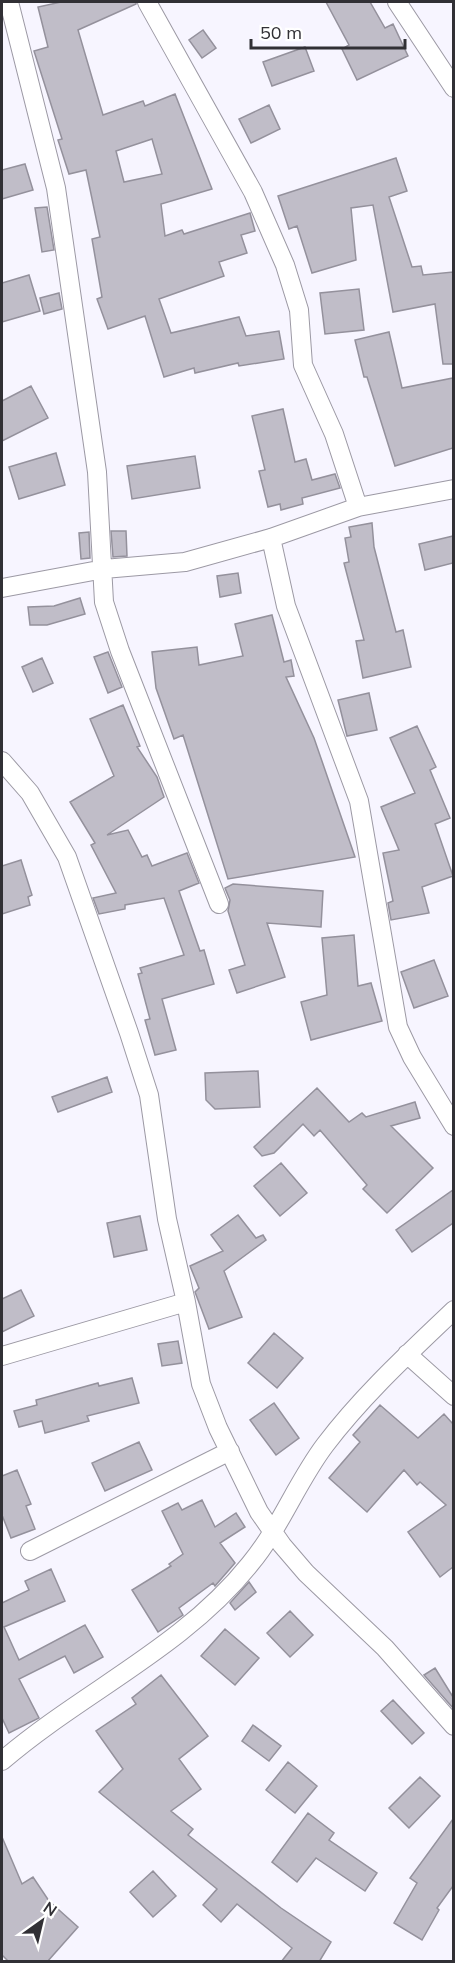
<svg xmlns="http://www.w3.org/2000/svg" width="455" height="1963" viewBox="0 0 455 1963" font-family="Mulish,sans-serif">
	<rect width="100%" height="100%" fill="#f7f5ff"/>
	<path fill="#c0bdc8" stroke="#94919c" stroke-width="1.5" fill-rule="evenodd" d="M61,2h75v2l-58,26 25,85 40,-14 2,5 30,-12 37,95 -51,15 4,32 17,-6 2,4 66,-21 5,18 -14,4 6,18 -28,9 5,14 -65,23 12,34 68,-16 7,19 33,-5 5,28 -45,7 -1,-3 -43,10 -1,-5 -30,9 -19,-61 -37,13 -11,-30 5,-2 -10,-58 8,-2 -14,-67 -17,4 -11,-34 4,-1 -28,-88 14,-4 -10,-40zM152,139l10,35 -38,8 -8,-31z
		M326,2h44l15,26 8,-4 15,32 -51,24 -15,-31 7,-4z
		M203,30l13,18 -14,10 -13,-18z
		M305,47l9,24 -42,15 -9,-24z
		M269,105l11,24 -29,14 -12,-24z
		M396,158l11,33 -18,6 23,70 9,-1 2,9 30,-3v92h-10l-8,-60 -42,8 -20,-107 -22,3 5,52 -44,13 -15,-47 -8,3 -11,-33z
		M25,164l8,26 -31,9v-29z
		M47,207l7,43 -12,2 -7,-44z
		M29,275l11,36 -38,11v-39z
		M359,289l5,41 -39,4 -5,-41z
		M59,293l3,16 -18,5 -4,-16z
		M389,332l13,56 51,-10v70l-58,18 -28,-89h-3l-9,-37z
		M31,386l17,32 -46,23v-40z
		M283,409l12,53 11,-3 6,21 23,-6 5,14 -38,10 1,6 -22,6 -1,-6 -12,3 -9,-36 6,-1 -13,-54z
		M56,453l9,32 -46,14 -10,-32z
		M195,456l5,32 -68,11 -5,-33z
		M372,523l2,24 22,85 7,-2 8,37 -48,11 -7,-37 8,-1 -20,-77 5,-1 -4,-24 6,-1 -2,-10z
		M111,531h15l1,25 -14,1z
		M89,532l1,26 -9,1 -2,-26z
		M453,536v27l-28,7 -6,-26z
		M238,573l3,20 -21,4 -3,-21z
		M80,598l5,16 -38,11h-17l-2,-18 26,-1z
		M272,615l12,47 7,-2 3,16 -8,1 28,61 41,119 -127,22 -45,-144 -9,4 -18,-51 -4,-36 45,-5 2,18 44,-9 -8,-32z
		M108,652l14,35 -14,6 -14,-36z
		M42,658l11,25 -20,9 -11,-25z
		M369,693l8,37 -30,6 -9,-36z
		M123,705l17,41 -3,1 20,30 7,20 -57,38 21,-5 14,27 5,-2 5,11 35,-13 12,30 -20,8 21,60 4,-1 10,34 -52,15 14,51 -21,5 -10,-35 5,-1 -12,-45 4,-1 -2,-5 44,-13 -20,-57 -39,7v4l-26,5 -6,-16 23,-5 -25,-48 4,-2 -25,-41 44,-26 -24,-57z
		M417,726l19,41 -6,3 20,48 -15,6 18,52 -31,11 7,26 -38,7 -3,-17 5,-2 -10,-48 16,-3 -18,-43 34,-14 -25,-55z
		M21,860l11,35 -4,2 2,8 -28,9v-48z
		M233,884l90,7 -2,36 -54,-4 18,54 -48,16 -8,-23 16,-5 -17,-54 2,-11 -5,-12z
		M354,935l4,51 13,-3 11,38 -71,19 -10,-38 26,-7 -5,-57z
		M434,960l14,36 -34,12 -13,-36z
		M258,1071l2,36 -45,2 -9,-9 -1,-27z
		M107,1077l5,15 -54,20 -6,-15z
		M317,1088l32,34 13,-9 4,4 49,-15 5,16 -29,8 42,42 -46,45 -24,-24 4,-4 -47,-55 -6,6 -11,-12 -29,29 -12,3 -8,-9z
		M281,1163l26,30 -27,23 -26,-30z
		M453,1190v33l-41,29 -16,-22z
		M238,1215l18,23 7,-3 3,5 -42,31 18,46 -33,12 -14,-37 4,-4 -9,-22 33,-15 -12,-16z
		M140,1216l7,34 -33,7 -7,-34z
		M21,1290l13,26 -32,16v-33z
		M274,1333l29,25 -26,30 -29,-25z
		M178,1341l4,22 -20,3 -4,-22z
		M132,1378l7,25 -52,13 2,5 -44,12 -3,-12 -23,6 -5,-16 23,-6 -1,-5 62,-17 1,3z
		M274,1403l25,35 -23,17 -26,-35z
		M380,1405l38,33 26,-24 9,10v143l-13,10 -32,-45 38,-27 -26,-23 -3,3 -13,-15 -37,42 -38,-34 31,-36 -7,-7z
		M139,1442l13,28 -47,21 -13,-28z
		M17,1470l14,34 -5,2 9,23 -24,9 -9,-23v-39z
		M202,1500l13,27 21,-14 9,14 -25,16 15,20 -20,23 -2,-3 -34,25 4,7 -25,17 -26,-42 39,-24 -2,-2 14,-10 -21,-43 16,-8 4,7z
		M51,1569l14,32 -61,26 15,33 66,-35 18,32 -29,16 -9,-17 -46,23 20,39 -30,15 -7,-15v-115l27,-13 -4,-9z
		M249,1582l7,10 -21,18 -5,-7z
		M290,1611l23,24 -23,22 -23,-24z
		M225,1629l34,29 -24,27 -34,-29z
		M435,1668l18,29v11l-29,-33z
		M161,1675l47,61 -29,23 22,30 -30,22 22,18 -5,6 93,73 50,34 -12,20h-38l11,-14 -55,-44 -16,18 -18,-17 14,-16 -118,-97 24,-23 -27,-38 40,-27 -4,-6z
		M393,1700l31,33 -12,11 -31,-33z
		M253,1725l28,21 -12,15 -27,-20z
		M288,1762l29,24 -22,27 -29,-23z
		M420,1777l20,19 -31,32 -20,-20z
		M308,1813l26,20 -5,7 48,33 -12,18 -49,-33 -19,24 -25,-20z
		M453,1819v67l-16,22 2,2 -17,30 -28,-17 23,-40 -7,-5z
		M2,1837l20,47 11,-7 16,24 29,26 -31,35h-38l-7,-7z
		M153,1871l23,25 -23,21 -23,-25z"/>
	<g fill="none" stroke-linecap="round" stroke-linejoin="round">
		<defs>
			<path id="street" d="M9,2l47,186 41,284 7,130 16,49 99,253
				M147,2l106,190 32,73 14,45 4,55 31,69 24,73
				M397,2l57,86
				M271,538l15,68 73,195 39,226 14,30 42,69
				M2,588l102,-19 81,-7 86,-24 87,-31 96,-18
				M2,761l28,32 37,64 62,176 20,62 18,124 19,83 15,82 17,44 41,84 23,33 24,28 79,75 69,78
				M407,1354l47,42
				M2,1356l184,-54
				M30,1551l200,-100
				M2,1761c80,-69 181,-113 248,-197 30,-36 47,-82 75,-119 38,-50 84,-92 129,-135"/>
		</defs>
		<use href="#street" stroke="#9c99a4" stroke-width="20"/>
		<use href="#street" stroke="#fff" stroke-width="18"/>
	</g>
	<rect width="455" height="1963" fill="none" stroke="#313035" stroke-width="6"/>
	<g transform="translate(42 1921) rotate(34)" stroke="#ffffff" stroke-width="4.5" paint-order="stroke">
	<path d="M0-4.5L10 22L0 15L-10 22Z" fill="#313035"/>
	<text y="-9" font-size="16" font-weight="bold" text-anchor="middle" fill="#313035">N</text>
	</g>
	<path d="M251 39v9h154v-9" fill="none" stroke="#313035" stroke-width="3"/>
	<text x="260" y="39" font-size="18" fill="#313035" stroke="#ffffff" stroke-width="4.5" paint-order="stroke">50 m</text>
</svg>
